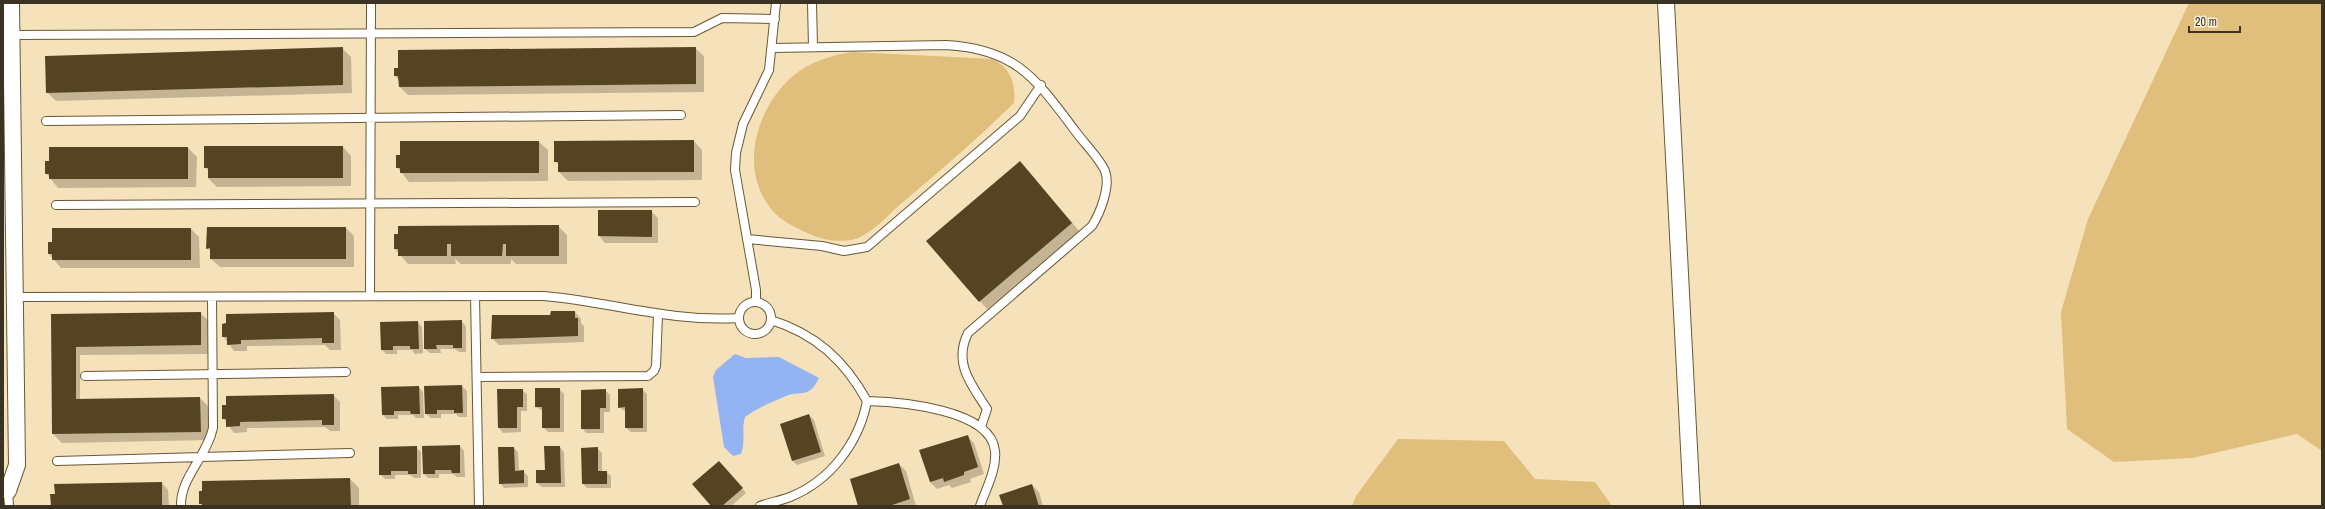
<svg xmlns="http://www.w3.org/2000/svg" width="2325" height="509" viewBox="0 0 2325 509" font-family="'Archivo Narrow',sans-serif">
	<rect width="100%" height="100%" fill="#f5e1ba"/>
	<path fill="#e0be7b" d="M2189,3h133v448l-25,-17 -105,24 -78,4 -47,-33 -6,-117 27,-93z
		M852,52l141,7c18,10 23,24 21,44 -36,35 -74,68 -112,100 -13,11 -26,26 -40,33 -13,8 -37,5 -50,-1 -14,-6 -30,-13 -40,-25 -34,-40 -16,-103 22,-135 16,-13 38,-20 58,-23z
		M1398,439l106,2 31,38 60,3 17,24h-260l4,-10z"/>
	<path fill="#93b3f3" d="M735,354l11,4 33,-1 40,21c-10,21 -17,12 -33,18 -14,6 -29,12 -41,21 -4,13 1,23 -4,37l-8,2 -9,-9 -11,-70 3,-7z"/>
	<path fill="#0003" d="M342,48l9,9 1,36 -296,8 -9,-9z
		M695,48l9,8v36l-296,3 -8,-8 -1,-7 -4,-4z
		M694,141l8,9v30l-134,1 -9,-9v-7l-4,-4z
		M539,142l9,8v31l-139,1 -12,-15z
		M343,147l8,9v30l-134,1 -9,-9 1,-7 -4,-4z
		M188,148l9,9 -1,30 -138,1 -12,-15z
		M1028,171l52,61 -92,78 -8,-9z
		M651,211l7,7v25h-53l-6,-7z
		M558,226l9,9v29h-51l-5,-5v5h-50l-6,-5 1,5h-48l-13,-15z
		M346,228l8,8v31h-134l-9,-8v-7l-3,-4z
		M191,229l8,8 1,31h-139l-12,-14z
		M575,312l6,7v4l3,3v16l-85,3 -7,-7 59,-22z
		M200,313l9,8v33l-129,1v45l120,-2 9,9v33l-147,3 -9,-9 -1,-86z
		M333,313l7,7 1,30h-11l-5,-5 -78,1v5h-13l-11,-15z
		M461,321l5,5v26h-7l-4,-3h-15l1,4h-11l-5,-4z
		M418,322l4,5 1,26 -8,1 -3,-4h-15v4h-11l-4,-4z
		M462,386l5,5v26h-8l-3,-3h-15v4h-10l-5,-4z
		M419,387l4,5 1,26h-8l-3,-3h-15v4h-11l-4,-4z
		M559,389l5,5v38h-16l-5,-5v-16l-7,-4z
		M642,389l5,5v38h-16l-5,-4v-16l-7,-5z
		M498,390h24l5,4v17h-6v21l-18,1 -4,-5z
		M605,390l5,5v17h-6v21h-18l-4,-5z
		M333,395l7,7v29h-10l-5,-4 -78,1v4l-13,1 -11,-15z
		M809,415l5,5 11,36 -28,9 -4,-4z
		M967,436l7,7 10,31 -14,5 1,3 -19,6 -3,-3 -12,4 -7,-7z
		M460,446l4,5 1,26h-8l-4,-3h-14v4h-11l-4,-4z
		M416,447l5,5v26h-7l-4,-3h-15v4h-10l-5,-5z
		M560,447l4,5 1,35h-23l-5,-4z
		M514,448l4,4 1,19h4l5,5v11l-24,1 -4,-5z
		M597,448l5,5v19h4l5,4v12h-24l-4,-4z
		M899,464l7,7 10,35h-57z
		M723,466l23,27 -15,13h-18z
		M350,479l9,9v18h-157l-2,-3z
		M162,483l6,7 1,16h-117z
		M1032,485l7,7 4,14h-39z"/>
	<path fill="#554421" d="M343,47v38l-297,8 -1,-37z
		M696,47v37l-297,3 -1,-11h-4v-8h4v-18z
		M694,140v32h-136v-10h-4v-21z
		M400,141h139v32h-139v-5h-4v-13h4z
		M204,146h139v32h-135v-10h-4z
		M49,147h139v32h-139v-5h-4v-13h4z
		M1020,161l52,62 -93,79 -53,-61z
		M598,210h54v27l-54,-1z
		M559,225v31h-53v-12h-3l-1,12h-51v-12h-4v12h-49v-7h-4v-15h4v-8z
		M207,227h139v32h-136v-11l-4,1z
		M52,228h139v32h-139v-6h-4v-12h4z
		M551,311h24v7h3v18l-87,3 1,-24h58z
		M201,312v33l-125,2v52l124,-2 1,35 -149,2 -1,-120z
		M334,312v31h-12v-5l-81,2v4l-14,1v-8h-5v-13l4,-1v-9z
		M462,320v28h-9v-3h-17l1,4h-13v-28z
		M418,321l1,28h-9v-3h-17v4h-12l-1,-28z
		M462,385l1,28h-9v-3h-17v4h-12l-1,-28z
		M419,386l1,28h-9l-1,-3h-16v4h-12l-1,-28z
		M535,388h25v40h-18v-21h-7z
		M643,388v40h-18v-21l-7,1v-19z
		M497,389h26v18h-6v21h-19z
		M606,389v19h-6v21h-19v-39z
		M334,394v31h-12v-5l-82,2v4l-14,1v-8h-4v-14h4v-9z
		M809,414l12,38 -29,9 -12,-37z
		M968,435l10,32 -14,5v3l-20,7 -1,-4 -13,4 -11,-32z
		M460,445v28h-8l-1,-3h-16v4h-12l-1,-28z
		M417,446v28h-9v-3h-17v4h-12v-28z
		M544,446h16l1,37h-25v-13h9z
		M498,447h16l1,24 9,-1v13l-25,1z
		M598,447v24h9v13h-25l-1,-36z
		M719,461l24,27 -21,18h-11l-19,-22z
		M899,463l11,36 -21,7h-31l-8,-27z
		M350,478l1,28h-149v-2h-3v-13h3v-10z
		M162,482v24h-111l-1,-12h5l-1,-10z
		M1032,484l7,22h-36l-4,-11z"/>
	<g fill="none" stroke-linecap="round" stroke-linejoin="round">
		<defs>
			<path id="service" d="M812,3l1,44
				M11,35l683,-3 28,-14 53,1
				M773,48l173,-3c71,4 90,34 130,87 8,11 24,27 29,39 6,15 -5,42 -13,55l-124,107c-15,30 3,51 19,76l-6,18
				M46,121l635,-6
				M56,205l639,-3
				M747,239l75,7 22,5 23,-4 153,-131 21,-31
				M370,296l1,-293
				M475,296l4,210
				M16,297l528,-1c68,6 125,26 194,22
				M739 318a16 16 0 1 1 32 0a16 16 0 1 1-32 0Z
				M756,302v-12l-21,-120 1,-17 7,-29 26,-54 7,-67
				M85,376l261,-4
				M477,377l171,-1 6,-5 2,-5 2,-51
				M867,401c33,1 124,8 128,50 2,18 -9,38 -15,55
				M57,461l293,-8
				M8,491l1,15
				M181,506c-1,-28 26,-50 32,-78l-1,-131
				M760,506c10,-4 20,-5 30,-9 40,-16 69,-54 77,-96 -22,-40 -51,-67 -96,-81"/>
			<path id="minor" d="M1666,3l26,503
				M8,491l9,-26 -6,-462"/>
		</defs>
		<use href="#service" stroke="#6a5835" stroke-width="10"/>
		<use href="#minor" stroke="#6a5835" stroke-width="18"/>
		<use href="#service" stroke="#fff" stroke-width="8"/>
		<use href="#minor" stroke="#fff" stroke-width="16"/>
	</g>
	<rect width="2325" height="509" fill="none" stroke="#3a3222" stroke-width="8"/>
	<path d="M2189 26v6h51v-6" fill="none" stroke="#3a3222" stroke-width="2"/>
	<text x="2195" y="26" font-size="12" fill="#3a3222" stroke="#fbefd8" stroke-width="3" paint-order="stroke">20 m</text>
</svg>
